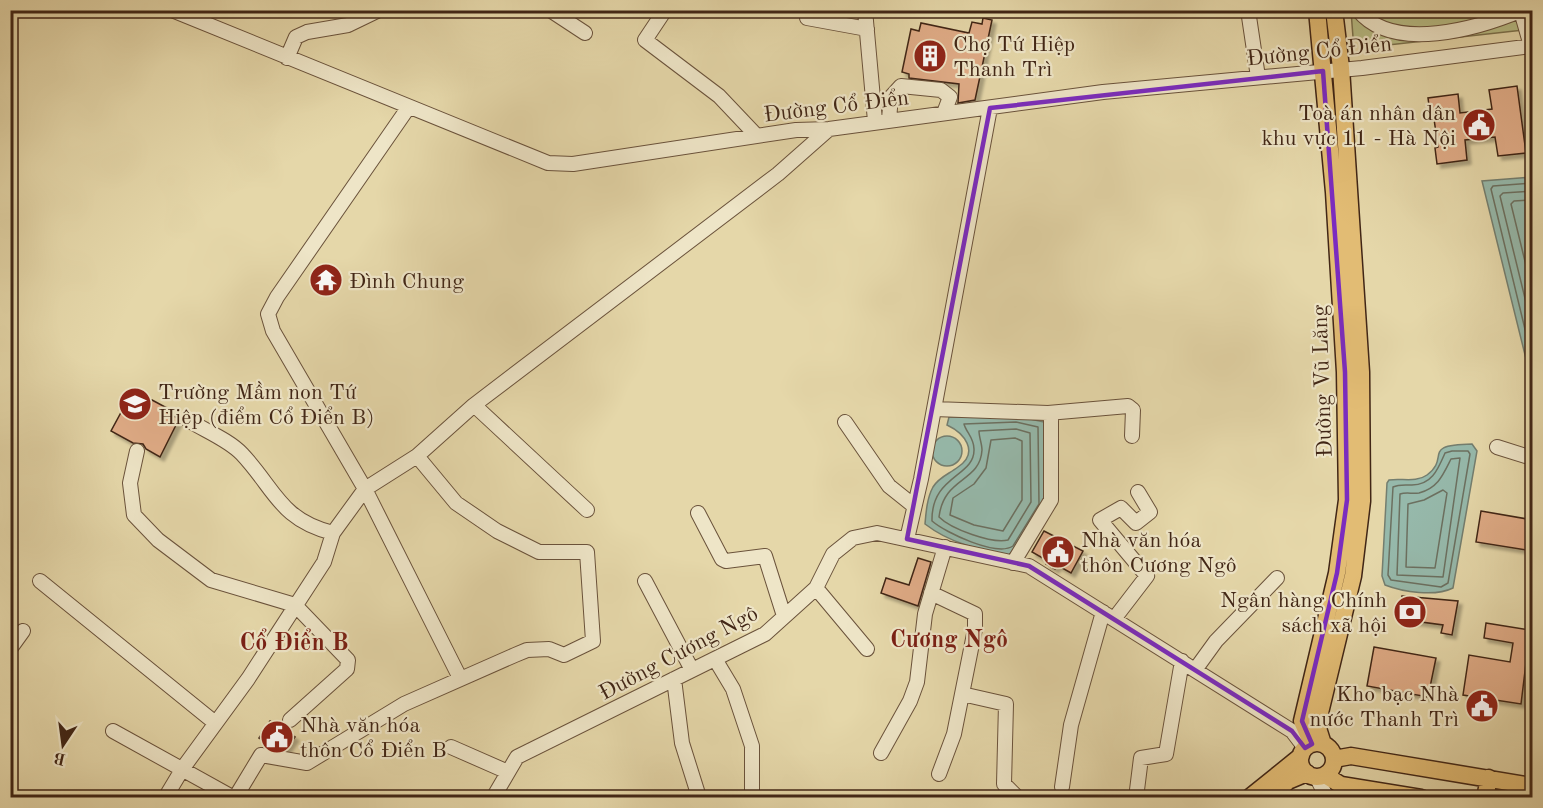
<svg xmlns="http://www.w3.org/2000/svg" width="1543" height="808" viewBox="0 0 1543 808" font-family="'Old Standard TT',serif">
	<defs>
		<filter id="shadow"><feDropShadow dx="4" dy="4" stdDeviation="1.5" flood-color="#0004"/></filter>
	</defs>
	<rect width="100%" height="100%" fill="#e5d7a9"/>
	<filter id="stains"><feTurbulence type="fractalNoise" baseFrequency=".00333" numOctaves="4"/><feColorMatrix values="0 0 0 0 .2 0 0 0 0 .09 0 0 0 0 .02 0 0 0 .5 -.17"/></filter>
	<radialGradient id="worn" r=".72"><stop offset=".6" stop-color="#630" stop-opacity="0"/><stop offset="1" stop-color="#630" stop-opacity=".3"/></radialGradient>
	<path fill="#b8bd85" stroke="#7c724e" stroke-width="1.5" d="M1351,11h181v18l-162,18 -17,-10z"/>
	<path fill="#96b9ab" stroke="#747e6f" stroke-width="1.5" d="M1532,177v206l-50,-202z
		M1016,416l28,6 1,84 -35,49c-32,-6 -59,-11 -85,-31 1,-12 2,-26 8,-37 6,-10 16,-13 25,-20 22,-15 6,-34 -11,-42l2,-8z
		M932 451a15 15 0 1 1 30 0a15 15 0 1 1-30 0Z
		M1472,444l5,7 -24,137c-18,9 -50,4 -68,-3l-3,-9 5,-93 2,-3c13,-2 27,3 38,-5 24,-18 -7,-30 45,-31z"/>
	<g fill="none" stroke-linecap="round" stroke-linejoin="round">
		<path stroke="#6c7060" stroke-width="1.5" d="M1532,183l-39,3 -2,3 41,169
			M1532,191l-29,2 -3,3 32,131
			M1532,200l-18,1 -3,3 21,86
			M1016,422l22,5 1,77 -26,42c-16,11 -67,-13 -81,-25 -1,-46 43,-44 42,-72 0,-11 -8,-17 -10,-25z
			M1016,429l14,4 1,69 -23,38c-16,4 -57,-11 -69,-23 5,-41 41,-34 43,-67 0,-6 -3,-13 -3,-19z
			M1015,438l7,3v59l-19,31 -29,-6 -24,-10 3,-17 21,-14 12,-16 5,-28z
			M1452,451h16l2,3 -22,129 -7,4 -50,-7 -3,-5 5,-88c6,-3 12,-2 19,-2 20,0 26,-16 33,-32z
			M1460,458l-17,119 -46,-2 3,-81c6,-2 12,0 19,-1 19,-5 24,-18 32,-34z
			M1443,490l4,3 -12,75 -29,-1 2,-63 16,-4z"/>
	</g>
	<path fill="#dfab86" stroke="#412616" stroke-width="1.5" filter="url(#shadow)" d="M983,18l9,2 -17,80 -17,3 1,-19 -50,-6v-4l-7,-2 9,-43 8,2 2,-8 48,10 3,-11 10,2z
		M1517,86l9,67 -28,3 -3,-19 -30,3 2,20 -30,4 -2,-16 3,-1 -5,-35 -3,1 -2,-15 30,-4 2,19 32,-4 -3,-19z
		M131,394l17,9 4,-3 15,8 -2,3 14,8 -19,38 -14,-8 -3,-5 -10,-1 -22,-12z
		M1481,511l52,9v31l-57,-9z
		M1044,531l39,20 -12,22 -14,-8 -2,4 -9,-5 2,-3 -16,-9z
		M918,558l13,4 -13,44 -37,-13 5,-15 23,7z
		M1402,596l56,5 -6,34 -11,-2 2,-8 -44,-6z
		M1486,623l44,7 -9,74 -58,-9 6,-40 41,7 3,-19 -29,-5z
		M1374,647l62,11 -8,39 -61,-11z
		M270,721l25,16 -9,13 -20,-3 1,-4 -8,-5z"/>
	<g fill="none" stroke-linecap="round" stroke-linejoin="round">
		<defs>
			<path id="minor" d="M172,10l376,153 25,1 223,-34 33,-1 274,-37 259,-24 170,-22
				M550,10l35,23
				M665,10l-20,30 74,56 37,39
				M865,10l10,111
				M1248,10l10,67
				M1358,10c35,44 121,18 164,0
				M1521,11l10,35
				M807,18l60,11
				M287,58l9,-21 11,-5 41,-7 31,-15
				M408,108l-131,189 -9,17 5,17 92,158 95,189
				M889,119l2,-22 10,-11 40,4 9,7 -6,16
				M474,405l113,105
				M934,409l114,4 80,-7 5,4 -1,26
				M188,420c16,10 41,20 54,34 33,35 38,66 91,79
				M845,422l44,64 25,20
				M1497,447l35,11
				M137,451l-7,32 4,32 24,25 53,40 84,25 53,55 -1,9 -57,51
				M698,513l24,46 4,2 39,-5 19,60
				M907,539l14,-60 69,-371
				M1013,563l38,-63v-87
				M40,581l174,141
				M645,581l47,89
				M816,588l51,61
				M931,593l44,21v15l-21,105 -15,40
				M1114,619l33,-43 -47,-56 21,-12 15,15 14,-11 -12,-20
				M10,649l13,-18
				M715,659l18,30 19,57v48
				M1195,670l21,-29 61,-63
				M674,679l8,64 17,54
				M962,694l44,10 -2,80 14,14
				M113,731l121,67
				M451,747l57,25
				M881,753l29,-52 7,-19 8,-68 20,-67
				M1316,776l11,22
				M1062,787l9,-62 32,-113
				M165,798l18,-30 65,-89 76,-117 9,-29 32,-44 52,-33 57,-51 304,-231 51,-45
				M235,798l26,-43 46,8 97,-59 111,-49 12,-5 22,-1 15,6 29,-14 -6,-89h-48l-42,-21 -41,-28 -39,-47
				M493,798l24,-41 248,-123 51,-46 17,-34 20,-16 24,-5 152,33 263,165 13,17
				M1136,798l5,-40 25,-4 16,-93"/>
			<path id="major" d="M1300 760a17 17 0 1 1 34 0a17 17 0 1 1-34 0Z
				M1312,744l-10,-23 35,-148 10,-73 -2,-128 -11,-180 -17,-182
				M1323,744l-6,-19 36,-149 9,-75 -1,-129 -20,-304 -7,-58
				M1334,759l17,-3 181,30
				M1325,775l16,10 80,13
				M1249,798l52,-42
				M1269,798l19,-17 19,-8
				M1485,798l4,-20"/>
		</defs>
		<use href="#minor" stroke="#6a523b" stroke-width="16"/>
		<use href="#major" stroke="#412616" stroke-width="19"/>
		<use href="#minor" stroke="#eee5c7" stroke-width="14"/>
		<use href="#major" stroke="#e2bc74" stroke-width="16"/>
	</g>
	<path fill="none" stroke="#7b2cbf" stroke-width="4.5" stroke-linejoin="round" d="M1323,71l22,301 2,128 -10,73 -35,148 10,23 -7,4 -13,-17 -263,-165 -122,-27 83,-431z"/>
	<defs>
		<symbol id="building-disc" viewBox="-11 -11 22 22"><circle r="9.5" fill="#8f2418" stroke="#eee5c7"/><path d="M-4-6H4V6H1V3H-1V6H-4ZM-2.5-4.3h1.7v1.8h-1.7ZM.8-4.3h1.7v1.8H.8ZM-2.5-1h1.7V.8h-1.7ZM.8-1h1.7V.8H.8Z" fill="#fff"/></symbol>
		<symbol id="civic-disc" viewBox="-11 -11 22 22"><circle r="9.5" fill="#8f2418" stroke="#eee5c7"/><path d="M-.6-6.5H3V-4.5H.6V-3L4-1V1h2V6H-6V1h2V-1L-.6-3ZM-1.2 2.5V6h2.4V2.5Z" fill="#fff"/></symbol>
		<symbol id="temple-disc" viewBox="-11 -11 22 22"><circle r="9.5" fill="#8f2418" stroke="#eee5c7"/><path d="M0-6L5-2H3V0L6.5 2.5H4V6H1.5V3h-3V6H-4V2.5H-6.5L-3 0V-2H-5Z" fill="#fff"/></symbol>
		<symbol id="school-disc" viewBox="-11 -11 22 22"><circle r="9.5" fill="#8f2418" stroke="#eee5c7"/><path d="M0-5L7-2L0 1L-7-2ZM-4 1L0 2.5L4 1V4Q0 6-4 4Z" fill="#fff"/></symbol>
		<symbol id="bank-disc" viewBox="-11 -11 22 22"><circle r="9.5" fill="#8f2418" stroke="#eee5c7"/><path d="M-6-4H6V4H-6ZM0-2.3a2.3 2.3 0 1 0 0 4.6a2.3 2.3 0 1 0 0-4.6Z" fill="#fff"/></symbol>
	</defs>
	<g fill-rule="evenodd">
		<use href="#building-disc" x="911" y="37" width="38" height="38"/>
		<use href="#civic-disc" x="1460" y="106" width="38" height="38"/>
		<use href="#temple-disc" x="307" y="261" width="38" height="38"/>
		<use href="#school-disc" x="116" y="385" width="38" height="38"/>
		<use href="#civic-disc" x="1039" y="533" width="38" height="38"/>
		<use href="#bank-disc" x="1391" y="593" width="38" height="38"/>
		<use href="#civic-disc" x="1463" y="687" width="38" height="38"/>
		<use href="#civic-disc" x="258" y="718" width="38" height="38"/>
	</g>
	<g text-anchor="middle" stroke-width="4.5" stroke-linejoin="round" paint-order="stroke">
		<g font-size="22" fill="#412616" stroke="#eee5c7" text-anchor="start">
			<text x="953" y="51">Chợ Tứ Hiệp<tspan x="953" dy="25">Thanh Trì</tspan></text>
			<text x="1456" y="120" text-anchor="end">Toà án nhân dân<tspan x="1456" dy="25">khu vực 11 - Hà Nội</tspan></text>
			<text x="349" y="288">Đình Chung</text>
			<text x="158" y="399">Trường Mầm non Tứ<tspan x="158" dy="25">Hiệp (điểm Cổ Điển B)</tspan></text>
			<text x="1081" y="547">Nhà văn hóa<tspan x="1081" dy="25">thôn Cương Ngô</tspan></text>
			<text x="1387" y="607" text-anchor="end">Ngân hàng Chính<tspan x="1387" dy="25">sách xã hội</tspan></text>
			<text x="1459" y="701" text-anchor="end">Kho bạc Nhà<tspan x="1459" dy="25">nước Thanh Trì</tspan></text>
			<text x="300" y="732">Nhà văn hóa<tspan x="300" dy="25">thôn Cổ Điển B</tspan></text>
		</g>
		<g font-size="22" fill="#412616" stroke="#eee5c7">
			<text transform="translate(1319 50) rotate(-6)" y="8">Đường Cổ Điển</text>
			<text transform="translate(836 105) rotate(-7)" y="8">Đường Cổ Điển</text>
			<text transform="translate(1321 381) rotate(-92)" y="8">Đường Vũ Lăng</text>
			<text transform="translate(678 652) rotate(-28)" y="8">Đường Cương Ngô</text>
		</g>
		<g font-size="24" font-weight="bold" fill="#7a1f14" stroke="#eee5c7">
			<text x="949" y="647">Cương Ngô</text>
			<text x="294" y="650">Cổ Điển B</text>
		</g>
	</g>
	<rect width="1543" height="808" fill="none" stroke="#e5d7a9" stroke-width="36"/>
	<rect x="12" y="12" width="1519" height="784" fill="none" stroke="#412616" stroke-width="3"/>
	<rect x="18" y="18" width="1507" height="772" fill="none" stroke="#412616" stroke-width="1.5"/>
	<g transform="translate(63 745) rotate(193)" stroke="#eee5c7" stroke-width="4.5" paint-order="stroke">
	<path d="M0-4.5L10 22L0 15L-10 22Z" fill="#412616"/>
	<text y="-9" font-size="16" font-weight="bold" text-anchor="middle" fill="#412616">B</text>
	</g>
	<rect width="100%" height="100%" filter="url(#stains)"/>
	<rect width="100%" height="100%" fill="url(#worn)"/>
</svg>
